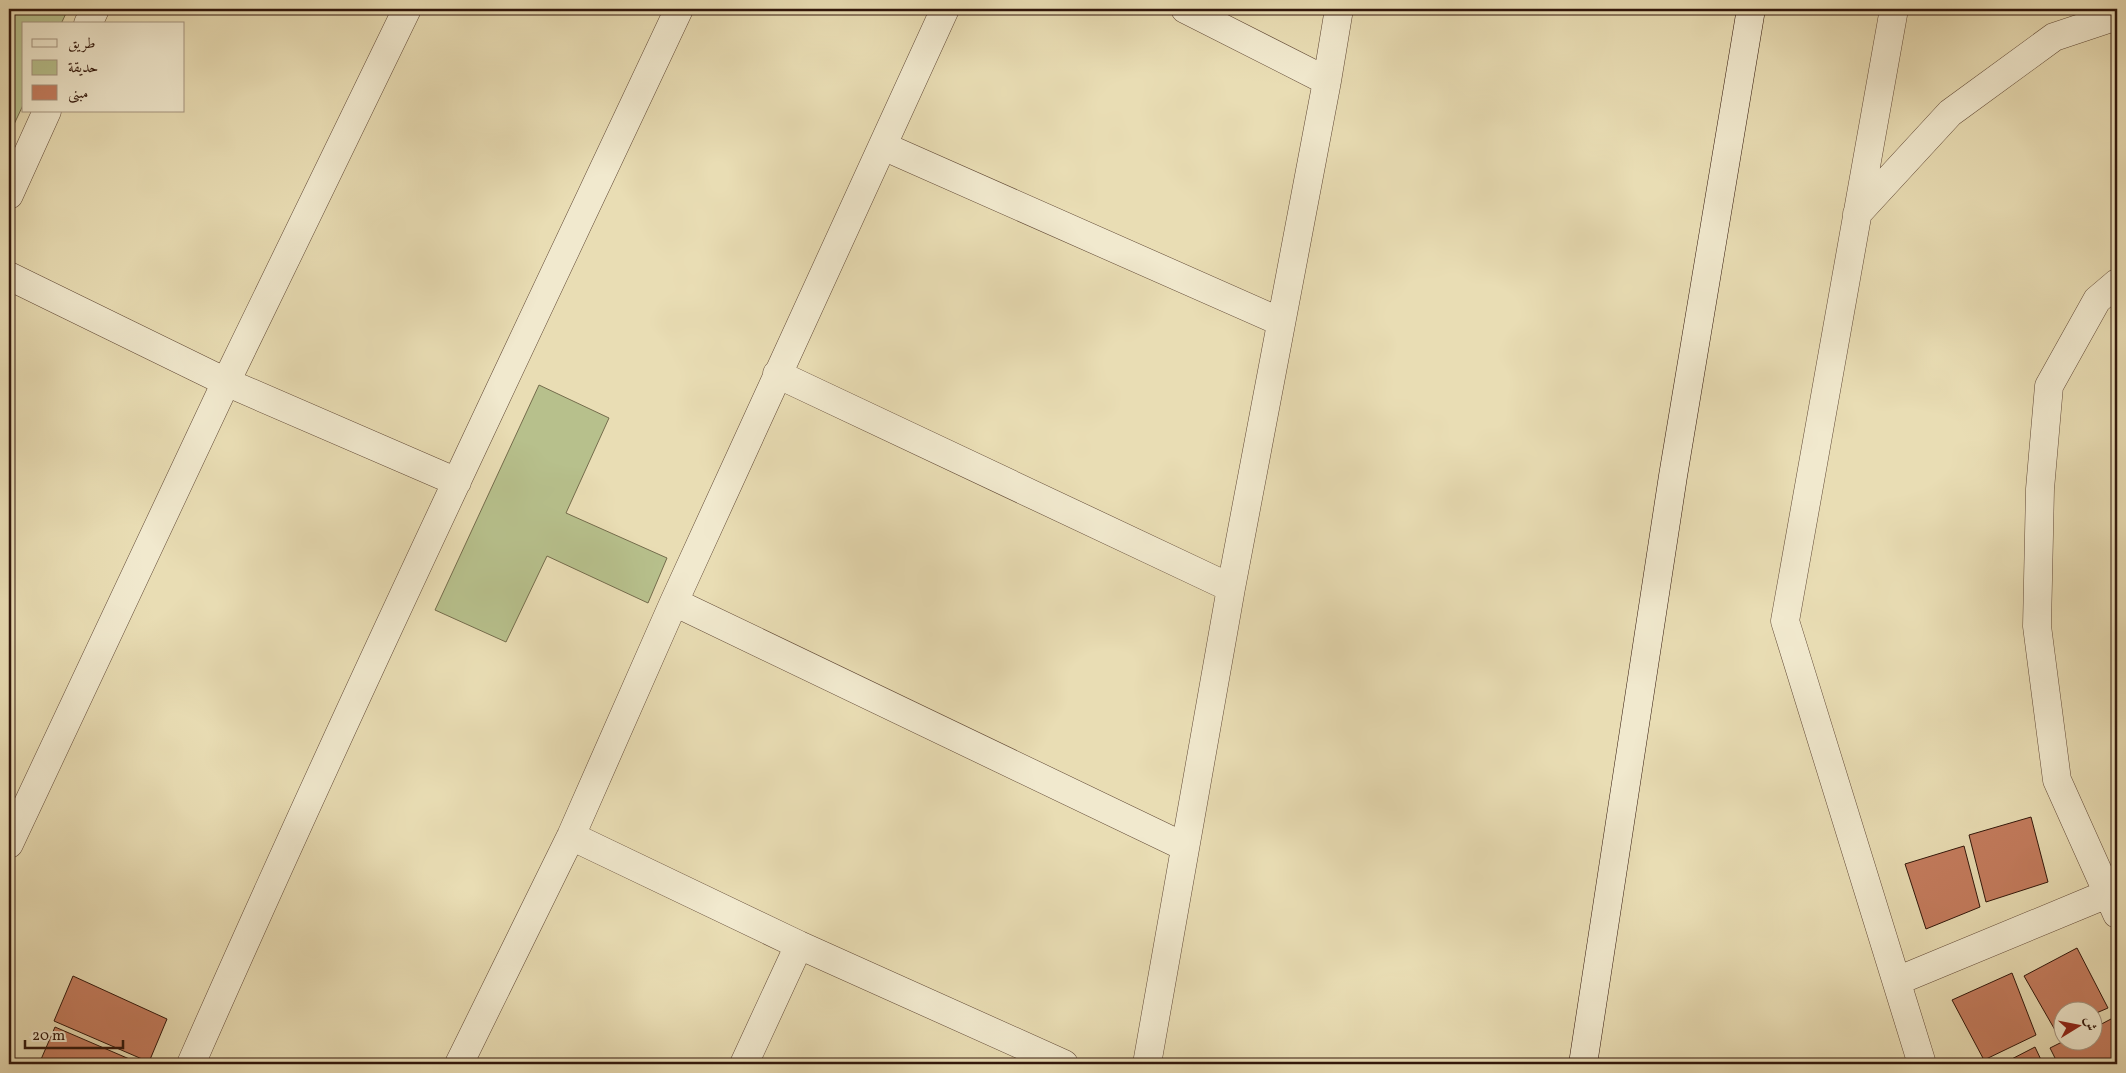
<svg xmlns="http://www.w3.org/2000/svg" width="2126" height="1073" viewBox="0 0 2126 1073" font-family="Vollkorn,Amiri,serif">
	<rect width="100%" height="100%" fill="#e9ddb4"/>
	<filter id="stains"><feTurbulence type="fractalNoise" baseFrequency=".004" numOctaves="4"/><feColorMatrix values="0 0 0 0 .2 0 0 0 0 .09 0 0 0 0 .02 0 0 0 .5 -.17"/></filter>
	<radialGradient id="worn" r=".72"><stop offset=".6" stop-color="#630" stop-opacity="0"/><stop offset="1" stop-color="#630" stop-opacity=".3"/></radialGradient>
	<path fill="#b7c08c" stroke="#746c4c" d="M9,9h59l-7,15h-37v79l-15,32z
		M539,385l70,33 -43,95 101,45 -19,45 -101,-47 -41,86 -71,-32z"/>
	<path fill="#c57d5f" stroke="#32170b" d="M2031,817l17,65 -62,20 -17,-67z
		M1964,846l16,61 -54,22 -21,-65z
		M2077,948l31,60 -14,6v-4h-30v17l-9,3 -31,-54z
		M2012,973l24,62 -52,25 -32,-60z
		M73,976l94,43 -18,43 -95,-41z
		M2111,1019l6,14v31h-59l-8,-16 16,-8h28v-12z
		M55,1027l86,37h-102z
		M2035,1047l8,17h-41z"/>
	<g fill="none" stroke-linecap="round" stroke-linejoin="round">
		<defs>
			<path id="street" d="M1185,9l142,72
				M1894,9l-109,612 137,443
				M88,24l7,-15
				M883,146l398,176
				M9,195l38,-84
				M1857,214l93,-101 104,-76 63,-21
				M9,276l217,106 231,100
				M2117,283l-20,17 -48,86 -9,103 -3,137 20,154 60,134
				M777,374l454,214
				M674,602l511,245
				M571,836l228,109 265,119
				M9,844l217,-462 181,-373
				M1897,981l210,-87
				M191,1064c156,-355 323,-704 488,-1055
				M459,1064l112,-228 103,-234 271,-593
				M744,1064l55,-119
				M1147,1064l84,-476 96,-507 12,-72"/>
			<path id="secondary" d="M1583,1064l90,-588 78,-467"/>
		</defs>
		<use href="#street" stroke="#604835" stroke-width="29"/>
		<use href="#secondary" stroke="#32170b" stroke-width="29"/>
		<use href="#street" stroke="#f1e9ce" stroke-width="28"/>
		<use href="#secondary" stroke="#f1e9ce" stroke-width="28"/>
	</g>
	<rect width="2126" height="1073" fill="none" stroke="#e9ddb4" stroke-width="30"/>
	<rect x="10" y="10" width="2106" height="1053" fill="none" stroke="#32170b" stroke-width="2.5"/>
	<rect x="15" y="15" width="2096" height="1043" fill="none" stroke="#32170b"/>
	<rect x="22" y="22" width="162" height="90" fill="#f1e9ce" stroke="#a59580"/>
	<rect x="32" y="39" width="25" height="8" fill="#f1e9ce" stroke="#a59580"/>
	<text x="68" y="48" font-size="15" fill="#32170b">طريق</text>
	<rect x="32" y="60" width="25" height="15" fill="#b7c08c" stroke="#a59580"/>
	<text x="68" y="72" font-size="15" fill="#32170b">حديقة</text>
	<rect x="32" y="85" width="25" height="15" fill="#c57d5f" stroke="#a59580"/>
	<text x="68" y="98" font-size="15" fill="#32170b">مبنى</text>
	<g transform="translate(2078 1026) rotate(80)"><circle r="24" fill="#f1e9ce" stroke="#a59580"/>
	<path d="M0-4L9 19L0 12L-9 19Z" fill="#8f2418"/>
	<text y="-8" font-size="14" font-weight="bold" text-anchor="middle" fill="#32170b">ش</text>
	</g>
	<path d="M25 1040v8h98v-8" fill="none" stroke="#32170b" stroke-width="2.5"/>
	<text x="32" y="1040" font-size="15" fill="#32170b" stroke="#f1e9ce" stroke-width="4" paint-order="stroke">20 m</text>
	<rect width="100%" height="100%" filter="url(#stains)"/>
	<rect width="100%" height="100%" fill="url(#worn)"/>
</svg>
